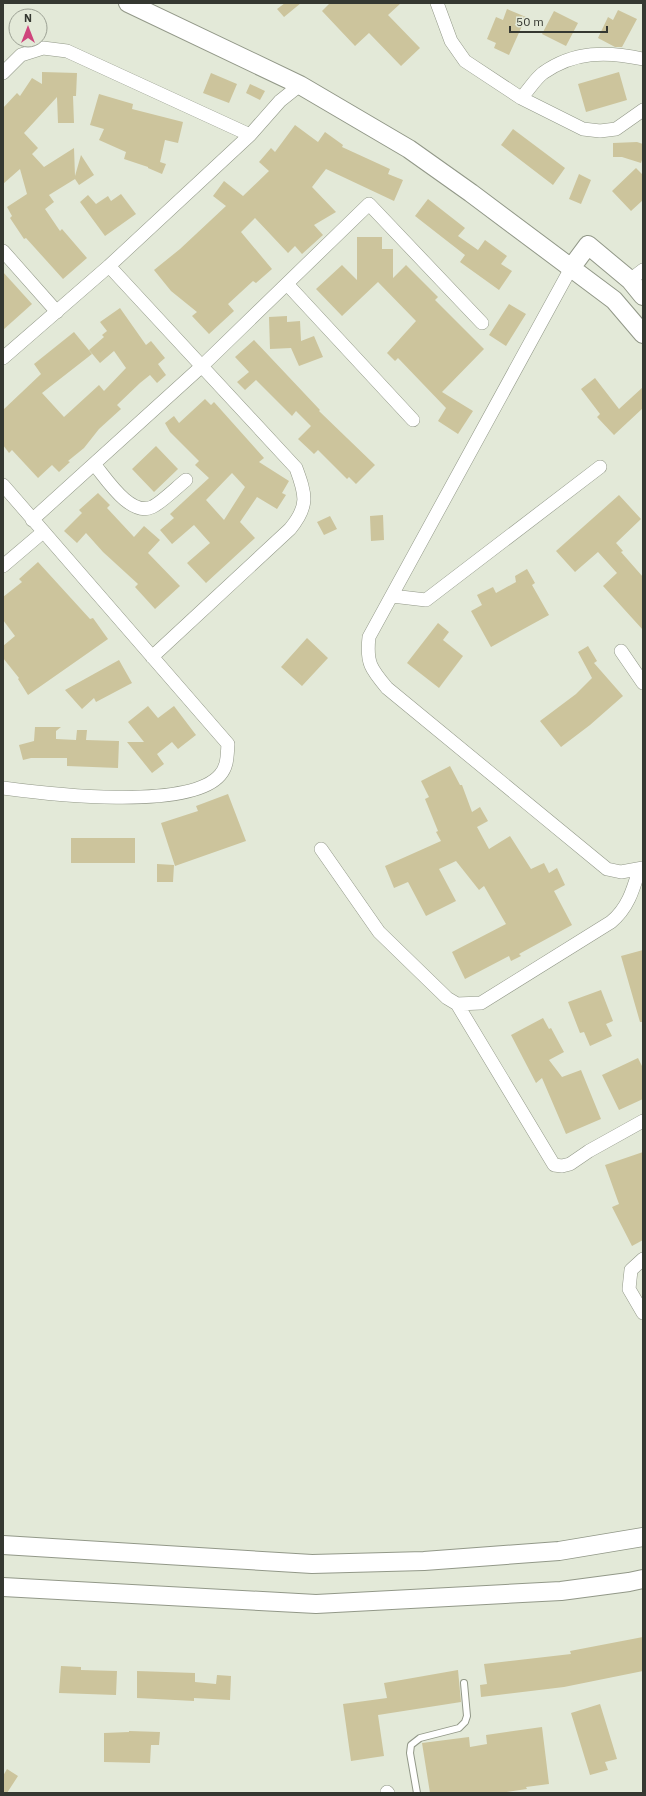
<svg xmlns="http://www.w3.org/2000/svg" width="646" height="1796" viewBox="0 0 646 1796" font-family="'IBM Plex Sans',sans-serif">
	<rect width="100%" height="100%" fill="#e3e9d8"/>
	<path fill="#ccc49c" fill-rule="evenodd" d="M285,3h16l-17,14 -7,-8z
		M330,3h71l-13,12 32,33 -19,18 -32,-33 -14,13 -33,-35z
		M507,9l19,8 -17,38 -15,-7 2,-5 -9,-4 9,-22 7,3z
		M618,10l19,9 -15,28h-7l-17,-9 10,-21 5,3z
		M554,11l24,12 -12,23 -24,-12z
		M42,72l35,1 -1,23h-3l1,27h-16l-1,-26 -33,36 14,15 -6,6 12,13 30,-19 1,28 6,-21 13,20 -15,10 -4,-6 -26,16 5,7 -9,7 15,22 2,-2 25,29 -24,21 -37,-41 -2,1 -14,-21 2,-2 -5,-9 20,-13 -7,-25 -17,15v-76l14,-15 3,3 12,-18 10,6z
		M619,72l8,28 -41,12 -8,-28z
		M211,73l26,11 -8,19 -26,-10z
		M250,84l15,7 -5,9 -14,-7z
		M99,94l34,10 -1,5 51,13 -5,21 -13,-3 -5,22 6,2 -4,10 -14,-6v-1l-24,-8 2,-7 -27,-12 5,-11 -14,-4z
		M295,125l23,17 7,-10 18,13 -1,2 48,22 -2,5 15,6 -9,21 -68,-32 -14,18 24,25 -22,13 9,10 -21,19 -7,-8 -7,7 -33,-35 -14,14 31,37 -16,14 -3,-2 -25,23 6,7 -25,23 -17,-18 5,-4 -26,-21 -17,-21 26,-21 46,-43 -13,-10 11,-15 19,15 26,-25 -10,-9 12,-14 4,4z
		M513,129l52,39 -12,17 -52,-40z
		M637,142l6,2v13l-2,6 -19,-6h-9v-14z
		M636,168l7,7v25l-12,11 -19,-20z
		M579,174l12,6 -10,24 -12,-5z
		M121,194l15,20 -31,22 -25,-34 8,-7 8,9 12,-8 3,5z
		M428,199l37,29 -7,8 20,14 7,-10 22,16 -6,8 11,7 -13,19 -39,-28 5,-7 -50,-39z
		M357,237h25v12h11v29l13,-13 32,32 -3,3 49,49 -42,43 31,19 -15,23 -20,-13 8,-13 -48,-50 -3,3 -8,-8 29,-32 -38,-39 -36,34 -26,-27 26,-24 15,15z
		M3,272l29,32 -29,26z
		M509,304l17,10 -20,32 -17,-11z
		M120,308l26,37 5,-4 14,17 -7,6 8,11 -9,8 -7,-8 -10,8 -23,22 4,4 -22,20 -15,19 -16,13 2,1 -11,10 -7,-7 -14,13 -26,-28 -3,3 -6,-8v-35l38,-36 -7,-10 40,-32 18,22 -50,39 22,24 35,-32 5,6 22,-23 -12,-17 -14,12 -11,-13 15,-13 -2,-2 5,-4 -7,-9z
		M287,316v6l13,-1 1,20 13,-5 9,21 -24,9 -8,-18 -21,1 -1,-32z
		M254,340l66,70 -1,1 56,54 -19,19 -7,-7 -2,2 -29,-29 -4,4 -16,-15 13,-13 -15,-15 -4,5 -36,-36 -11,10 -8,-8 12,-10 -14,-15z
		M595,378l24,31 24,-22v21l-29,27 -17,-18 3,-3 -19,-25z
		M205,399l6,6 3,-3 50,56 -5,4 30,19 -7,12 4,2 -9,14 -20,-12 -17,25 15,16 -49,45 -19,-20 23,-20 -16,-18 -22,19 -12,-14 14,-12 -4,-4 39,-36 -14,-13 4,-4 -29,-29 -5,-9 9,-7 5,7zM232,473l13,14 -21,33 -18,-20z
		M156,446l22,23 -24,23 -22,-23z
		M98,493l12,12 -3,3 27,29 10,-11 16,14 -12,13 32,33 -25,23 -20,-22 3,-3 -35,-32 -17,-19 -9,10 -13,-12 18,-18 -3,-3z
		M619,495l22,24 -25,24 7,8 -2,1 22,25v53l-40,-44 14,-13 -19,-21 -23,20 -19,-21z
		M383,515l1,25 -13,1 -1,-25z
		M330,516l7,13 -13,6 -7,-13z
		M38,562l52,57 3,-1 15,21 -80,56 -10,-16 1,-1 -16,-20v-12l12,-10 -12,-16v-23l19,-15 -3,-3z
		M527,569l8,14 -3,2 17,30 -58,32 -20,-36 11,-6 -5,-10 16,-8 3,6 20,-11 -1,-6z
		M438,623l11,9 -6,8 20,16 -24,32 -32,-25z
		M307,638l21,20 -26,28 -21,-19z
		M588,646l9,15 -3,2 29,33 -33,29 -29,22 -21,-26 36,-27 16,-16 -14,-26z
		M119,660l13,23 -36,19 -2,-4 -12,11 -17,-19z
		M148,706l10,12 16,-12 22,29 -18,14 -6,-7 -15,12 7,10 -12,9 -25,-31h17l-16,-20z
		M35,727h26l-5,4v8l20,1 1,-10h10l-1,10 33,1 -1,27 -51,-2v-8h-36l-8,2 -4,-15 15,-4z
		M450,766l10,19h2l10,27 8,-5 8,14 -11,6 12,22 21,-13 21,33 13,-6 5,10 8,-5 8,17 -11,6 18,34 -53,29 2,2 -10,5 -2,-5 -44,23 -13,-27 54,-28 -22,-38 -5,4 -23,-29 -17,8 17,32 -30,15 -18,-34 -14,6 -9,-22 56,-25 -5,-9 2,-1 -13,-32 4,-2 -8,-16z
		M228,794l18,47 -71,25 -14,-43 37,-12 -2,-5z
		M71,838h64v25h-64z
		M157,864l17,1 -1,17h-16z
		M643,950v72h-3l-19,-66z
		M601,990l12,31 -7,3 6,12 -22,10 -6,-14 -4,1 -12,-31z
		M543,1018l6,11 2,-1 13,24 -15,8 13,17 19,-7 20,49 -35,15 -24,-56 -6,5 -25,-48z
		M638,1058l5,10v31l-24,11 -17,-35z
		M643,1152v88l-11,6 -20,-39 7,-3 -14,-39z
		M643,1637v34l-79,16 -83,10 -1,-12 7,-1 -3,-20 87,-10 -1,-3z
		M61,1666l20,1v3l36,1 -1,24 -57,-2z
		M458,1670l3,32 -83,13 6,41 -33,5 -8,-57 44,-6 -3,-15z
		M137,1671l58,2v9l21,2 1,-9 14,1 -1,24 -36,-2v3l-57,-3z
		M600,1704l17,55 -12,3 3,8 -18,5 -19,-62z
		M542,1727l7,57 -23,3 1,2 -28,4h-69l-8,-50 47,-6 1,10 17,-3 -1,-9z
		M129,1731l31,1 -1,13h-8l-1,18 -46,-1v-29l25,-1z
		M7,1769l11,7 -11,17h-4v-17z"/>
	<g fill="none" stroke-linecap="round" stroke-linejoin="round">
		<defs>
			<path id="lane" d="M417,1793l-7,-40 1,-8 9,-7 39,-10 6,-6 2,-6 -3,-33"/>
			<path id="street" d="M437,3l14,38 14,20 56,37 62,31 17,2 16,-2 27,-19
				M3,73l18,-18 22,-7 24,3 183,84
				M521,98c7,-7 14,-19 22,-25 31,-22 64,-22 100,-14
				M3,251l54,61
				M109,266l187,202c10,27 13,38 -6,61l-138,128
				M571,268l-202,369c-3,26 2,32 18,51l220,181 14,3 22,-4
				M630,280l13,-10
				M287,284l126,136
				M3,358l106,-92 141,-131 30,-34 20,-16
				M94,464c12,14 36,53 58,43 9,-4 25,-20 34,-27
				M3,485l225,259c-1,11 0,22 -8,31 -31,36 -173,19 -217,13
				M32,520l170,-154 167,-162 113,119
				M3,566l40,-34
				M392,596l34,4 174,-133
				M621,651l22,32
				M321,849l58,83 68,66 10,6 24,-1 130,-81c17,-14 22,-32 28,-52
				M457,1004l97,161 8,1 8,-2 19,-13 54,-30
				M643,1259l-12,11 -2,19 14,24
				M387,1792l1,1"/>
			<path id="secondary" d="M128,3l172,82 109,64 62,44 143,107 29,34
				M571,268l17,-23 42,35 13,16
				M3,1545l309,19 112,-3 135,-10 84,-14
				M3,1587l313,17 245,-13 68,-9 14,-3"/>
		</defs>
		<use href="#lane" stroke="#929888" stroke-width="8"/>
		<use href="#street" stroke="#929888" stroke-width="14"/>
		<use href="#secondary" stroke="#929888" stroke-width="20"/>
		<use href="#lane" stroke="#fff" stroke-width="6"/>
		<use href="#street" stroke="#fff" stroke-width="13"/>
		<use href="#secondary" stroke="#fff" stroke-width="18"/>
	</g>
	<rect width="646" height="1796" fill="none" stroke="#353831" stroke-width="8"/>
	<g transform="translate(28 28)"><circle r="19" fill="#e3e9d8" stroke="#9da295"/>
	<path d="M0-3L7 15L0 10L-7 15Z" fill="#cf447c"/>
	<text y="-6" font-size="11" font-weight="bold" text-anchor="middle" fill="#353831">N</text>
	</g>
	<path d="M510 26v6h97v-6" fill="none" stroke="#353831" stroke-width="2"/>
	<text x="516" y="26" font-size="12" fill="#353831" stroke="#e3e9d8" stroke-width="3" paint-order="stroke">50 m</text>
</svg>
